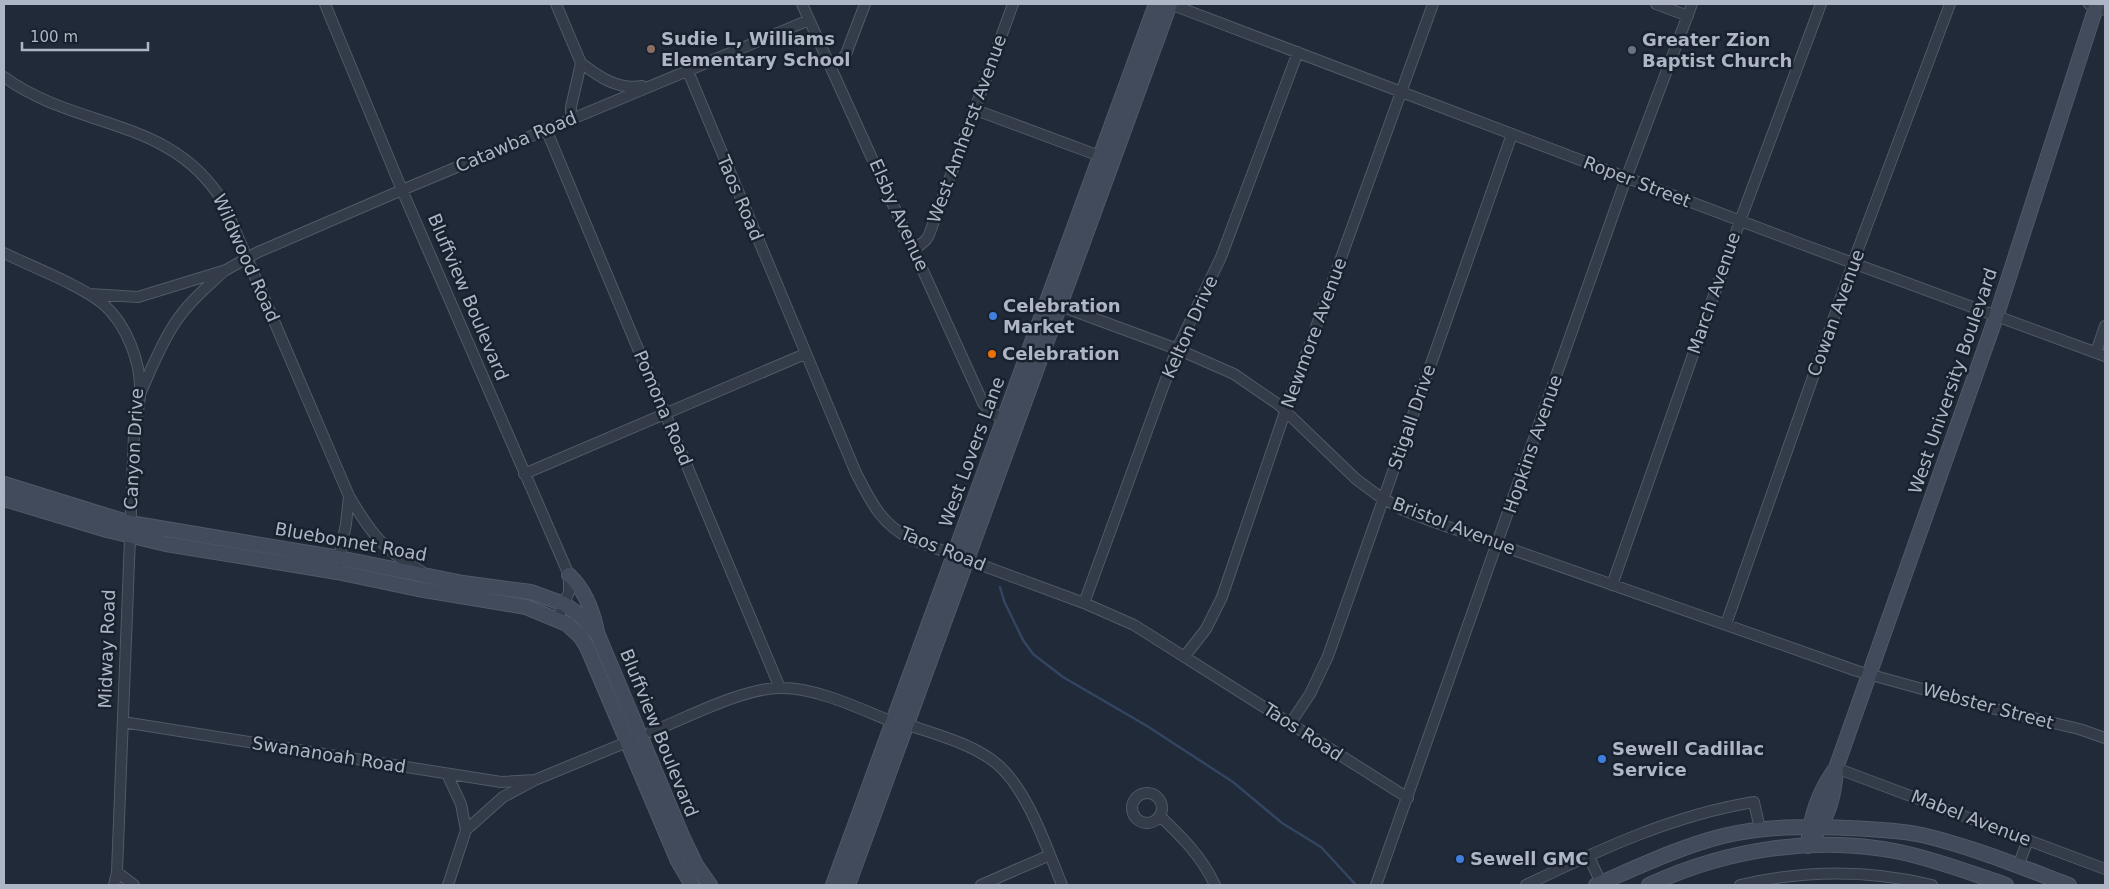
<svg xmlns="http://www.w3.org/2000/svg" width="2109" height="889" viewBox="0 0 2109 889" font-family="'DejaVu Sans',sans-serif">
	<rect width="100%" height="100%" fill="#202a39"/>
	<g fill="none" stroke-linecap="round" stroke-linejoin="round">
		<path stroke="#334561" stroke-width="2.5" d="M1000,587l4,14 19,39 10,14 30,23 84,49 86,56 49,41 39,24 35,38"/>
		<defs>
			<path id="street" d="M325,4l77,186 167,385v17l-11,26
				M556,4l25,59 -10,44v11
				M802,4l181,399 8,10 13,5
				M1170,4l626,238 309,114
				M1656,4l32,12
				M2089,4l16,6
				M581,63c18,14 37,27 61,23
				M830,65l12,-6 4,-5 19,-50
				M687,69l169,404c15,29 25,51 55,66l173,64 50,22 274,173
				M4,77c73,53 168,40 219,125l126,294 -3,28 -8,39
				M973,109l132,49
				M546,129l234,559
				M915,249l11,-9 3,-5 84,-231
				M4,253c28,14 74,31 98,50 25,21 40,61 38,93 -1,13 -4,25 -6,38l-17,438 -3,13
				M90,294l48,3 88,-27 30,-17 146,-63 407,-170
				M1055,304l122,45 57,25 45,31 77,74 20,15 27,16 23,9 431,152 134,37 88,21 26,9
				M2096,352l9,-26
				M141,392c10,-23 20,-48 34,-69 13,-20 31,-35 48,-51
				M524,474l281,-120
				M349,496c21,36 35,55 72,75
				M1612,585l128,-364 81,-217
				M1084,603l93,-254 44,-92 77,-205
				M1726,624l131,-372 93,-248
				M1185,656l21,-27 16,-32 61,-179 150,-414
				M123,722l378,60 34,-2
				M906,724c30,11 66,19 91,40 31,26 50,85 65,121
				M1290,724l20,-30 18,-38 184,-522
				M651,732c35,-14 92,-44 129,-44 36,-1 80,21 113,34
				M1836,768l269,101
				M447,774l14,30 5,26
				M1132 808a15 15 0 1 1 30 0a15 15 0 1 1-30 0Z
				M1160,816c23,22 42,41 55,69
				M1589,857l12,26
				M2018,866l10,-26
				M117,872l17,13
				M448,885l18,-55 37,-33 32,-17 97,-40
				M981,885l69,-30
				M1376,885l248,-701 68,-180
				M1526,885c73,-35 147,-70 228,-83l6,27
				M1740,885c64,-15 128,-16 192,0"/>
			<path id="secondary" d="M4,484l126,39 209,35 124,25 68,9 33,12 17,12 17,19 85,203 13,27 14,20
				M4,499l103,31 59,14 171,28 81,17 108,18 41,17 13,12 7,11 91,214 14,24
				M569,575c16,15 24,36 28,57
				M1816,833c13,-18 19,-43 20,-65
				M1808,846c2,-29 11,-55 28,-78l160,-451 101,-313
				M833,885l323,-881
				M848,885l322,-881
				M1596,885c42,-18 83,-38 127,-49 42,-10 82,-10 124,-8 25,1 51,2 75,7 51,12 99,32 147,50
				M1649,885c78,-36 166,-50 251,-33 37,8 71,21 106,33"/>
		</defs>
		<use href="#street" stroke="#515967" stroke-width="12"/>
		<use href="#secondary" stroke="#515967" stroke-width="16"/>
		<use href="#street" stroke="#343c49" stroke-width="10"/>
		<use href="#secondary" stroke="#424b5c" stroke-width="14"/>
	</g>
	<circle fill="#8d6e63" stroke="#19212e" stroke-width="2" cx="651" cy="49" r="5"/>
	<circle fill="#6b7280" stroke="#19212e" stroke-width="2" cx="1632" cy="50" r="5"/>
	<g fill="#3f7fe0" stroke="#19212e" stroke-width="2">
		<circle cx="993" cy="316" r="5"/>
		<circle cx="1602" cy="759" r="5"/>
		<circle cx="1460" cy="859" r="5"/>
	</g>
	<circle fill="#e8710a" stroke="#19212e" stroke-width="2" cx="992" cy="354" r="5"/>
	<g text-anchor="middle" stroke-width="5" stroke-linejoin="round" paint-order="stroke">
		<g font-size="18" font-weight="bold" fill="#aeb6c6" stroke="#19212e" text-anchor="start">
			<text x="661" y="45">Sudie L, Williams<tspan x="661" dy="21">Elementary School</tspan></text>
			<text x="1642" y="46">Greater Zion<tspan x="1642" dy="21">Baptist Church</tspan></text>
			<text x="1003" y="312">Celebration<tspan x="1003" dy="21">Market</tspan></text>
			<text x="1002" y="360">Celebration</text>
			<text x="1612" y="755">Sewell Cadillac<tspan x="1612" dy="21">Service</tspan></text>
			<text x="1470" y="865">Sewell GMC</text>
		</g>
		<g font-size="18" fill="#aeb6c6" stroke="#19212e">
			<text transform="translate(967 129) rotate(-70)" y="6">West Amherst Avenue</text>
			<text transform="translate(516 142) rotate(-23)" y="6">Catawba Road</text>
			<text transform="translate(1637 182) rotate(21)" y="6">Roper Street</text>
			<text transform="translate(740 198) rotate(67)" y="6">Taos Road</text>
			<text transform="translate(899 215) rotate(66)" y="6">Elsby Avenue</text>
			<text transform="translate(246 258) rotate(66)" y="6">Wildwood Road</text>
			<text transform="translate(1714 293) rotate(-71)" y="6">March Avenue</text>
			<text transform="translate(468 297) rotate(67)" y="6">Bluffview Boulevard</text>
			<text transform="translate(1836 313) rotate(-70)" y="6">Cowan Avenue</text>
			<text transform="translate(1190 327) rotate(-66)" y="6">Kelton Drive</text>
			<text transform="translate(1314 333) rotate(-70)" y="6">Newmore Avenue</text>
			<text transform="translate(1953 381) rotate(-71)" y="6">West University Boulevard</text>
			<text transform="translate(663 408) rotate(67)" y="6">Pomona Road</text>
			<text transform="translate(1412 417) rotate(-71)" y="6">Stigall Drive</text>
			<text transform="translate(1533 444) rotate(-71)" y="6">Hopkins Avenue</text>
			<text transform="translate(134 449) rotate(-87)" y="6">Canyon Drive</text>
			<text transform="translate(972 452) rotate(-70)" y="6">West Lovers Lane</text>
			<text transform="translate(1454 526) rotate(21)" y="6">Bristol Avenue</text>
			<text transform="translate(351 542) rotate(10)" y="6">Bluebonnet Road</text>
			<text transform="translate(943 549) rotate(22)" y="6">Taos Road</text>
			<text transform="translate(107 649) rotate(-88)" y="6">Midway Road</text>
			<text transform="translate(1988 706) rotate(15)" y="6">Webster Street</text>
			<text transform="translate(1303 732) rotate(33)" y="6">Taos Road</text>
			<text transform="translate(659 733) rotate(68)" y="6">Bluffview Boulevard</text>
			<text transform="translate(329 755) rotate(9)" y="6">Swananoah Road</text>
			<text transform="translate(1971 818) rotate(21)" y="6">Mabel Avenue</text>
		</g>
	</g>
	<rect width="2109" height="889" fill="none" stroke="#aeb6c6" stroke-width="10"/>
	<path d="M22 42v8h126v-8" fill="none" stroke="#aeb6c6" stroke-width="2.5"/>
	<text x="30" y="42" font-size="15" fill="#aeb6c6" stroke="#19212e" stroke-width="4" paint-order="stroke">100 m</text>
</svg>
